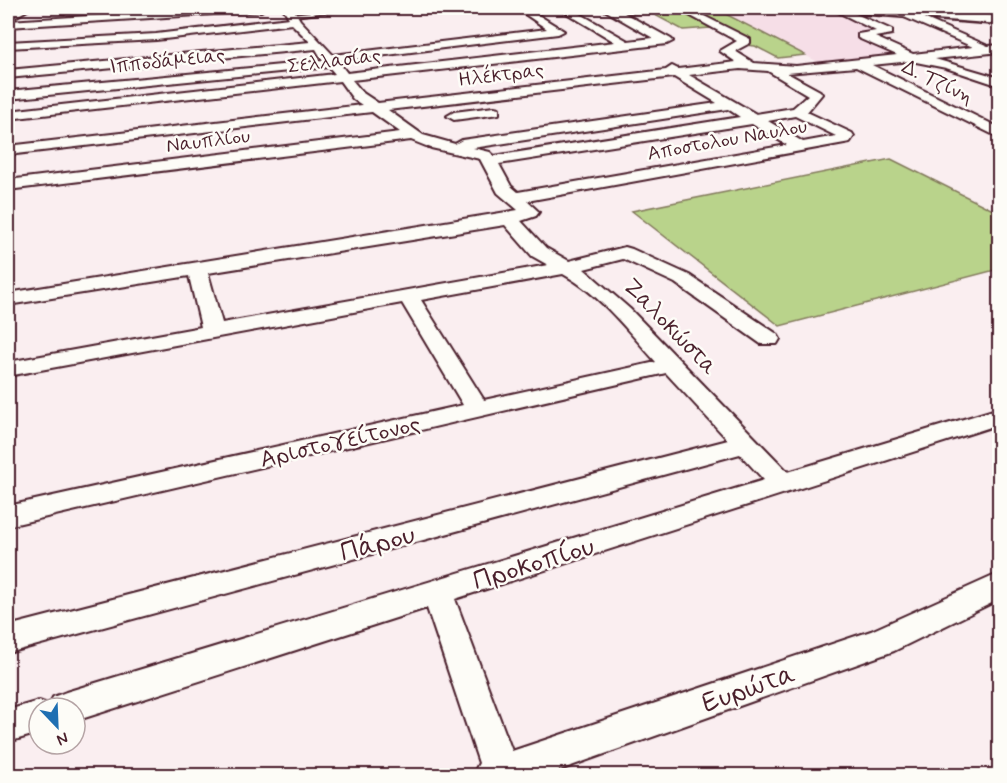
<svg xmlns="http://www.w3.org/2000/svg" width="1007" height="783" viewBox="0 0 1007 783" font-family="Mynerve,sans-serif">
	<rect width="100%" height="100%" fill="#faeef0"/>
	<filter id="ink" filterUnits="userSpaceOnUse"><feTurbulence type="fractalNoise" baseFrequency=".0167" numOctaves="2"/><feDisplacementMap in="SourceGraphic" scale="12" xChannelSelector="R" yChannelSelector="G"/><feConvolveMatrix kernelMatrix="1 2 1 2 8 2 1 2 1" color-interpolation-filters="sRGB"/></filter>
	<g filter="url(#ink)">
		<path fill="#f6dee7" d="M714,8l122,2 51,22 -30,3 47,21 -84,7z"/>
		<path fill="#b9d38b" stroke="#82795b" stroke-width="1.5" d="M642,8h72l91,47 -27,3 -23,-12 -10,-1 -34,-17 -28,2z
			M891,159l108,54v56l-219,57 -148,-115z"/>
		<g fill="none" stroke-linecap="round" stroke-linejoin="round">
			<defs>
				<path id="service" d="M348,8h14l-68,8 -3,-2z"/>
				<path id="minor" d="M220,8h46l-5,3 -253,16v-6z
					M283,8h10l7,12 33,35 214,-26 -31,-21h11l37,23 -6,3 -220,27 9,12 268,-31 -57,-34h12l58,33 25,-3 -52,-30h66l-5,3 -38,2 47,26 2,2 -6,3 -315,36 11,13 15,10 288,-33 6,-4 6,3 58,-7 -16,-11 17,-10 -61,-33h12l62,31v4l-15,8 19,12 42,3 101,-11 -39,-17v-4l18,-3 -46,-23h12l50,22v4l-17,3 38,17 60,-7 -76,-33v-4h8l83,36 12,-1v7l-65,7 65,19v8l-54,-18 -35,-7 -39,4 128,63v10l-144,-71 -69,6 33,18 2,3 -15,18 45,21 2,3 -4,6 -323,59 12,11 -3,4 -15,5 25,27 23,13 56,-14 7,2 57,26 88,59 3,5 -3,5h-16l-86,-61 -52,-24 -39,10 46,40 158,163 212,-64v16l-545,175 57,152 359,-120 129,-58v26l-106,52 -351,125h-71l7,-13 -52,-155 -352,113v-13h-36v25l-31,9v-32l31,-9 11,4 3,-8 13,-5 698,-212 -24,-26 -732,199v-27l720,-186 -62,-67 -658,153v-20l455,-101 -61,-102 -394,73v-14l193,-35 -12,-51 -181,29v-12l510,-83 -20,-17 -18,-34 -49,-11 -20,-8 -403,50v-10l392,-48 -28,-20 -364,43v-9l354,-41 -9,-6 -13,-18 -332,38v-8l327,-37 -6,-7 -321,32v-8l315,-30 -7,-12 -308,29v-8l302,-28 -18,-18 -136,16 -148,8v-6l148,-8 133,-16zM740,69l28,2 40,24 -15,13 -37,6 -67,-39zM674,77l43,26 -255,37 -7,4 -32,-9 -35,-25zM728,109l12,8 -246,39 -4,-4 -17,-4zM795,116l41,20 -33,6 -35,-21zM752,124l35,21 -269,47 -7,-6 -12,-22zM505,225l27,31 16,9 -326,58 -14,-50zM563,274c37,20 65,57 93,88l-172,38 -63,-100z
					M494,107l5,1v6l-45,6 -7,-4 7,-4z"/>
				<path id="tertiary" d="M16,8h15l-23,13v-9z"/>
				<path id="secondary" d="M837,8h56l107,8v8l-156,-12z"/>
			</defs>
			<use href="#service" stroke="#4a1f2b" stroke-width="4"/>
			<use href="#minor" stroke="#4a1f2b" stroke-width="4"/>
			<use href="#tertiary" stroke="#4a1f2b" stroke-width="4"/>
			<use href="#secondary" stroke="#4a1f2b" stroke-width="5"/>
			<use href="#service" fill="#fdfcf7" fill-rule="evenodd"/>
			<use href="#minor" fill="#fdfcf7" fill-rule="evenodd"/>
			<use href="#tertiary" fill="#fdfcf7" fill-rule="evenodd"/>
			<use href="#secondary" fill="#fdfcf7" fill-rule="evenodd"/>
		</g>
	</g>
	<g text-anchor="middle" stroke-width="5" stroke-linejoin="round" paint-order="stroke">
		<g font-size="20" fill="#4a1f2b" stroke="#fdfcf7">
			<text transform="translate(167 60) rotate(-6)" y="7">Ιπποδάμειας</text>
			<text transform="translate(334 60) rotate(-7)" y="7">Σελλασίας</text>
			<text transform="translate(501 74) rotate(-7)" y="7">Ηλέκτρας</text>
			<text transform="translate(938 81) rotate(26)" y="7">Δ. Τζίνη</text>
			<text transform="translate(727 139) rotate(-10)" y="7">Αποστολου Ναυλου</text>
			<text transform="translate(208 140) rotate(-7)" y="7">Ναυπλίου</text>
		</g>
		<g font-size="24" fill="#4a1f2b" stroke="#fdfcf7">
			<text transform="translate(671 326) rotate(46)" y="8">Ζαλοκώστα</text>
			<text transform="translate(340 441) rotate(-13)" y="8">Αριστογείτονος</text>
		</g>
		<g font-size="28" fill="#4a1f2b" stroke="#fdfcf7">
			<text transform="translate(377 542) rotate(-15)" y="10">Πάρου</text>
			<text transform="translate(533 562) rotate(-17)" y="10">Προκοπίου</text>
			<text transform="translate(748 687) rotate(-19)" y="10">Ευρώτα</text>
		</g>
	</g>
	<rect width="1007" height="783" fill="none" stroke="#fdfcf7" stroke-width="30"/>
	<rect x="15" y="15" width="977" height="753" fill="none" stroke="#4a1f2b" stroke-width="2" filter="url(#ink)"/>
	<g transform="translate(57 726) rotate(157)"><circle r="28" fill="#fdfcf7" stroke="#b5a4a5" stroke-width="1.5"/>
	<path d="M0-4.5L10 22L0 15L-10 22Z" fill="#1f6fb2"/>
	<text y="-9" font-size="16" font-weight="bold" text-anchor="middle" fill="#4a1f2b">N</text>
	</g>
</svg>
